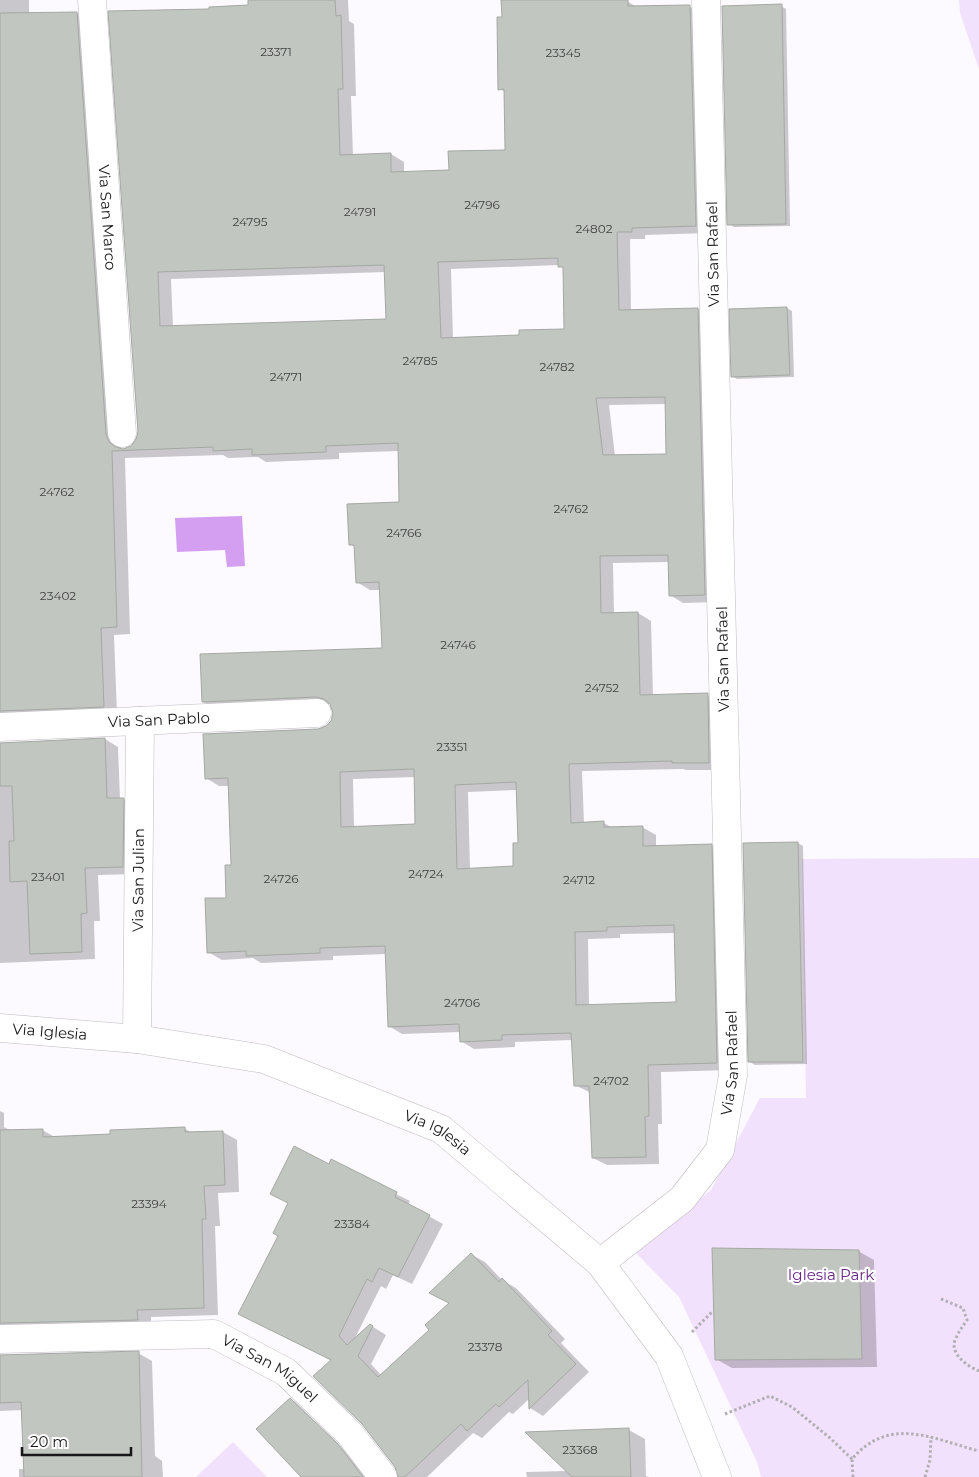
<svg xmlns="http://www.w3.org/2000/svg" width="979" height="1477" viewBox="0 0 979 1477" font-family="Montserrat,sans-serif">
	<rect width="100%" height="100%" fill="#fcf9ff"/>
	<path fill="#f2e1fc" d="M959,0h20v69l-19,-56z
		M979,858v619h-218l-4,-15 -78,-165 -43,-44 75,-63 49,-92h46l-4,-239z
		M233,1442l34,35h-71z"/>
	<path fill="#d49ff1" d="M242,516l3,50 -18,1 -2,-17 -48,2 -2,-34z"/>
	<path fill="#0003" fill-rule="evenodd" d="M0,0h29v14l48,-1 13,8 29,422 3,7 10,-3 5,-7 2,-8 -29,-419 101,-3 39,-4 28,-6h70l1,21 5,3 2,72h-5l2,60 38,-2 13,8v11l46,-2 56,-19 -1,-60 -5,-3 3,-89 124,1 11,7 52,-1 14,7 5,219 -64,2v4h-15l1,72 67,-2 13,8 7,285 -35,1 -13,-8 -1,-33 -56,1 1,51 24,-1 13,8 2,75 54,-1 14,7 1,68h-36l-3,-1 -101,2 2,52h20l9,5 29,-1 14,8v12l55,-2 14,8 5,217 -69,2 1,52h-4l1,40 -52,1 -14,-7 -2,-65 -16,-8 -2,-45 -58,2v5l-41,2 -13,-8v-9l-59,2 -13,-8 -3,-72 -53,2v4l-72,3 -8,-5 -31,2 -14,-8 20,-53 4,-33 -2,-80h-11l-13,-8 120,-51 6,-6 2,-8 -3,-9 -114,5 -14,-7 181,-53 -3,-59h-11l-13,-8 -2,-35 -5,-3 50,-41 -1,-52 -60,2v6l-73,3 -8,-5 -30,1 -5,-3 -98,3 5,176 -16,1 3,79 -117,13zM559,265l6,4 1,61 -45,7 -68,2 -2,-70zM386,272l1,48 -214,7 -2,-48zM666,404l2,51 -53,1 -6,-51zM416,777v48l-62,2 -1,-48zM517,790l2,54 -4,23 -45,3 -2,-78zM676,933l1,71 -88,2 -1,-67 32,-1v-4z
		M781,6l5,3 4,217 -56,1 -5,-3z
		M787,308l5,3 2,66 -57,2 -5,-3 -1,-66z
		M105,739l13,8 2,52h3l14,7 -1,68 -38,1 2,46h-6l1,38 -95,4v-219z
		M798,843l5,3 4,218 -52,1 -5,-3z
		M0,1111l4,2v14l8,4 30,-1 13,7 56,-1 73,-8 8,5 31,-1 14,8 2,52 -21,1 2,33h-5l3,89 -67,2v11l-151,13z
		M330,1166l66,28 14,7 -2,4 35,19 -31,60 -19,-9 -7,14 -5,-3 -27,54 16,-15 16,10 -15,29 10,11 49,-45 20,-27 22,-48 13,7 17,18 14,8 49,51 -4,4 28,29 -46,44 -13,-8v-10l-17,16 -4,-2 -27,26 -9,-5 -46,44h-27l-4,-10 -64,-107 -92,-46z
		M858,1251l16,9 3,107 -145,1 -16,-9z
		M138,1353l14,8 3,95 7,5 1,16h-144v-8h6l-2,-59 -23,1v-57l1,2z
		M290,1399l5,3 48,47 22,28h-63z
		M629,1430l16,9 1,37 3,1h-122l-1,-5 41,-1 -39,-38z"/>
	<path fill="#c2c6c0" stroke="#a4a8a2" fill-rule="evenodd" d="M248,0h87l1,16 5,-1 2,74h-5l2,66 51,-2v19l58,-2 -1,-19 57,-1 -1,-61 -6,1 -1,-73h5l-1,-17h127v6l62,-1 6,221 -64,2v4h-15l2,78 79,-2 7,287 -36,1 -1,-41 -68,1 1,57 37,-1 2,83 68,-2 1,70h-37v-2l-103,3 2,59 33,-2v6l39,-1v20l69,-2 5,219 -69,2 1,51 -4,1 1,40 -54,1 -3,-72h-15l-3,-53 -69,2v5l-42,2 -1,-18 -71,3 -3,-81 -65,2v5l-74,3v-5l-39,2 -2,-55h21l-1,-33h6l-3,-87 -23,1 -2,-45 115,-5 8,-3 5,-5 2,-8 -3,-9 -6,-5 -8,-2 -114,5 -2,-48 182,-6 -3,-66 -23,1 -2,-38h-5l-2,-41 52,-2 -1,-59 -72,3v6l-74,3v-6l-39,2v-4l-101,4 5,176 -16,1 3,79 -104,4v-698l77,-1 29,422 3,8 7,5 7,2 8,-3 5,-7 2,-7 -30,-421 101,-2v-2l39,-2zM558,258v9h5l1,62 -45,1v5l-78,3 -3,-76zM384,265l2,54 -226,7 -2,-54zM665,397l1,57 -63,1 -7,-57zM414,769l1,55 -74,3 -1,-55zM516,782l2,61h-5v23l-56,3 -2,-84zM674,925l2,77 -100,3 -1,-73 32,-1v-4z
		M782,4l4,220 -59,1 -5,-219z
		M787,307l3,68 -59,2 -2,-68z
		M105,738l2,60h17l-1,69 -38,1 2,45 -6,1 1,38 -52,2 -3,-73 -17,1 -1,-41h5l-2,-55h-12v-43z
		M798,842l5,220h-55l-5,-219z
		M185,1127v5l38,-1 2,54 -21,1 2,33h-4l2,89 -67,2 1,10 -138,3v-193l43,-1v8l67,-3v-4z
		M294,1146l35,18 2,-5 66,33 -2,5 35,18 -32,62 -19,-9 -7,14 -5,-3 -28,57 8,9 23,-21 3,2 -15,30 20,21 51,-47 -4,-5 24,-22 -20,-10 42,-40 28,29 3,-4 50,53 -4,4 28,29 -47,45 -1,-29 -29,27 -3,-3 -29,27 -6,-7 -56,53h-7l-3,-10 -33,-43 -49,-48 18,-16 -93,-46 40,-78 -5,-3 15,-30 -18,-9z
		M712,1248l147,2 3,109 -147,1z
		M139,1351l3,126h-118l-3,-75 -21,1v-48z
		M290,1398l48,46 25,33h-62l-45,-48z
		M629,1428l2,49h-59l-47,-45z"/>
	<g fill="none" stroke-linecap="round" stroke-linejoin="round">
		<defs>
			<g id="minor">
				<path id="s1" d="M92,0l30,433"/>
				<path id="s2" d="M0,727l317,-14"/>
				<path id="s3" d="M0,1028l137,11 127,20 177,70 159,134 69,93 48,121"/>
				<path id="s4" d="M137,1039l3,-318"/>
				<path id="s5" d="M600,1263l82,-64 38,-49 13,-75 -27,-1075"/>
				<path id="s6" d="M0,1339l214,-5 72,38 64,62 33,43"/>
			</g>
		</defs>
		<use href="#minor" stroke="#bfbbc1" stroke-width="29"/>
		<path stroke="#b1afb4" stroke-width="3" stroke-dasharray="2.5 2.5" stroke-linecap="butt" d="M941,1299l22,9 4,12c-4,6 -8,11 -11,18 -8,15 11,28 23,33
			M692,1332l21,-21
			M725,1414l45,-18 22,11 38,31 22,21
			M853,1477l-1,-18c38,-44 81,-20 127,-8
			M925,1477l5,-17 1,-23"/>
		<use href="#minor" stroke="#fff" stroke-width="28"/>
	</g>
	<g text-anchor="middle" stroke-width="4.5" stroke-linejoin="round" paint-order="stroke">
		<g font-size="12" fill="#424343">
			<text x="276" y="56">23371</text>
			<text x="563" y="57">23345</text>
			<text x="482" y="209">24796</text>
			<text x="360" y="216">24791</text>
			<text x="250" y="226">24795</text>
			<text x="594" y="233">24802</text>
			<text x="420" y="365">24785</text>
			<text x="557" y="371">24782</text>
			<text x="286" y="381">24771</text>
			<text x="57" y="496">24762</text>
			<text x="571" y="513">24762</text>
			<text x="404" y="537">24766</text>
			<text x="58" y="600">23402</text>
			<text x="458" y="649">24746</text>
			<text x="602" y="692">24752</text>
			<text x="452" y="751">23351</text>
			<text x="426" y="878">24724</text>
			<text x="48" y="881">23401</text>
			<text x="281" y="883">24726</text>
			<text x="579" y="884">24712</text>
			<text x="462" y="1007">24706</text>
			<text x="611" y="1085">24702</text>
			<text x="149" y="1208">23394</text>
			<text x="352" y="1228">23384</text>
			<text x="485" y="1351">23378</text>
			<text x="580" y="1454">23368</text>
		</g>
		<g font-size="15" fill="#181719" stroke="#fff">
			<text dy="5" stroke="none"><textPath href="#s1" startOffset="218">Via San Marco</textPath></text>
			<text transform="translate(713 254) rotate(-91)" y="5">Via San Rafael</text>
			<text transform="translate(723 659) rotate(-91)" y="5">Via San Rafael</text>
			<text dy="5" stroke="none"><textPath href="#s2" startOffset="159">Via San Pablo</textPath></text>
			<text dy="5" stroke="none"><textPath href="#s4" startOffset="159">Via San Julian</textPath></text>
			<text dy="5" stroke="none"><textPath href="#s3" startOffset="50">Via Iglesia</textPath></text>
			<text dy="5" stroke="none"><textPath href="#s5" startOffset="254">Via San Rafael</textPath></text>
			<text dy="5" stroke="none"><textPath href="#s3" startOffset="455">Via Iglesia</textPath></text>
			<text dy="5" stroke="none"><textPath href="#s6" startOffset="280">Via San Miguel</textPath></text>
		</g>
		<g font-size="15" fill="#672584" stroke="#fff">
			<text x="831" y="1280">Iglesia Park</text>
		</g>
	</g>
	<path d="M22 1447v8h109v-8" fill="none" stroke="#181719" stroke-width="2.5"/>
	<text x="30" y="1447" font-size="15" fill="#181719" stroke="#ffffff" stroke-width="4" paint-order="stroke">20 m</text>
</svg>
